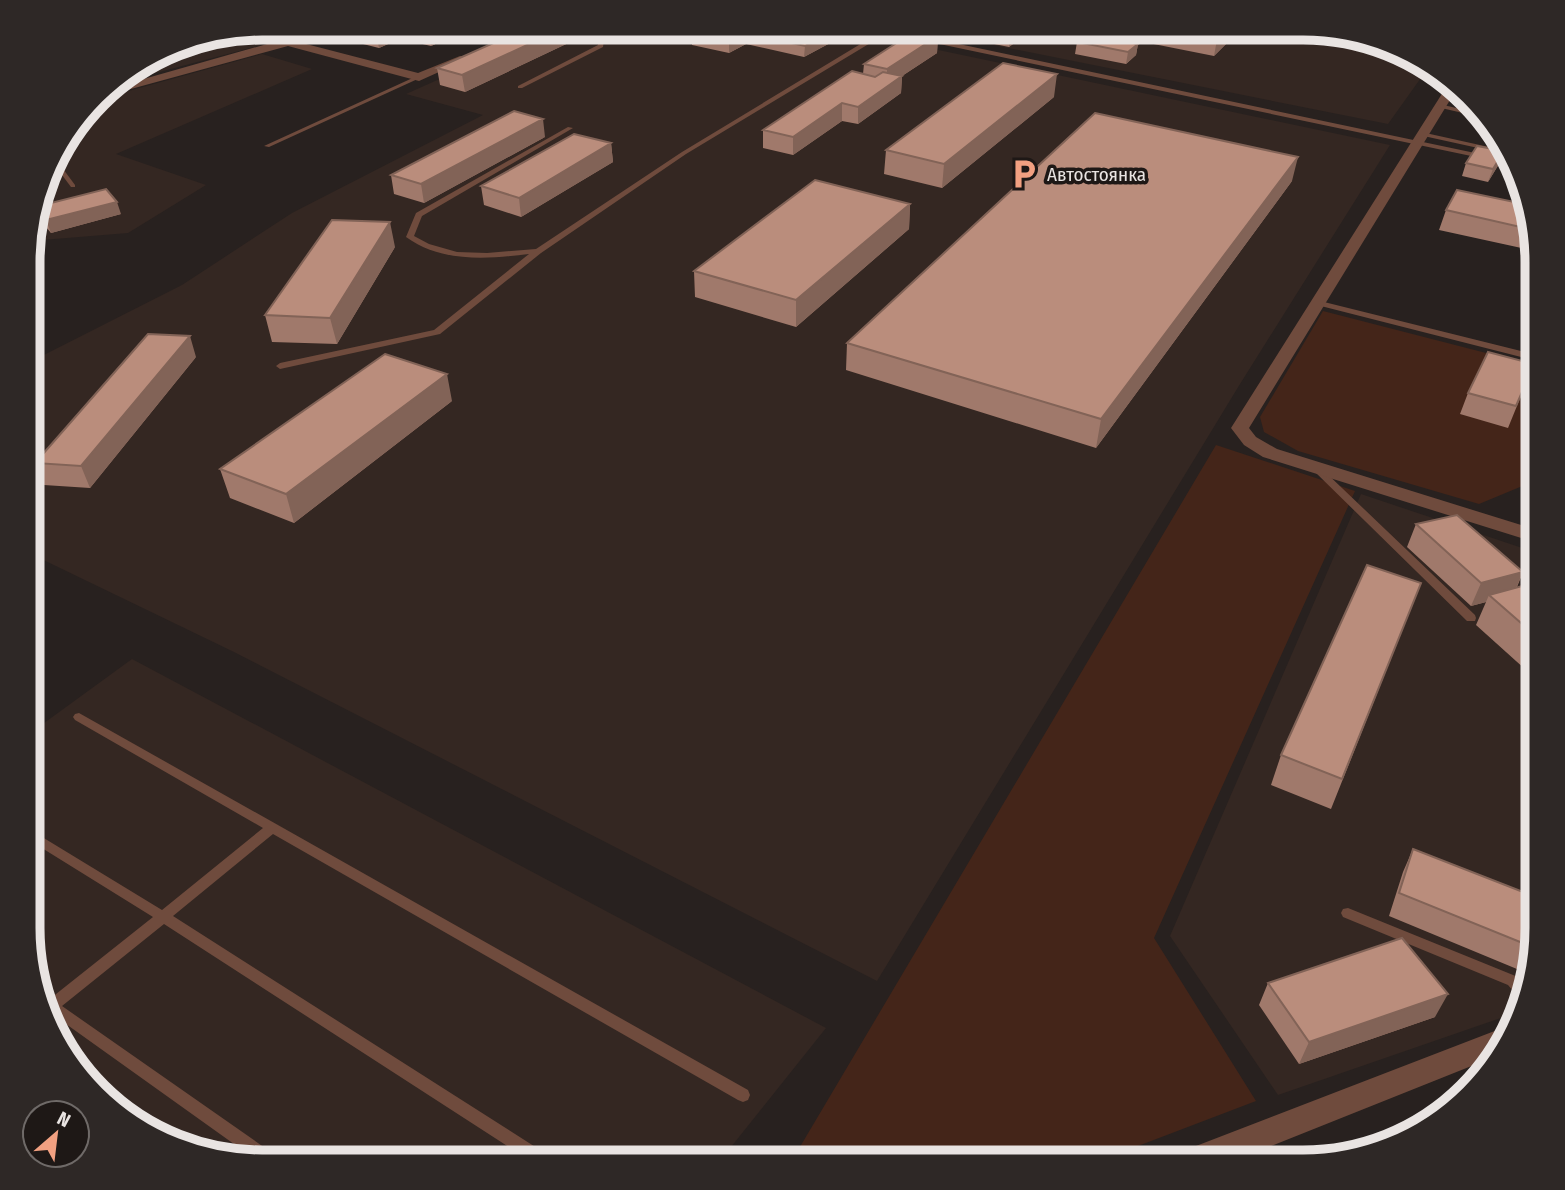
<svg xmlns="http://www.w3.org/2000/svg" width="1565" height="1190" viewBox="0 0 1565 1190" font-family="'Fira Sans Condensed',sans-serif">
	<rect width="100%" height="100%" fill="#28211f"/>
	<path fill="#342722" d="M554,28h280l556,117 -150,239 -363,597 -643,-329 -205,-99 1,-191 152,-77 110,-72 191,-98 -77,-21z
		M908,28h410l74,18 36,22 -40,56z
		M228,34l37,10 -155,41 77,-44z
		M262,54l50,15 -196,85 90,31 -78,48 -98,8v-10l29,-86 37,-45z
		M1361,494l176,59 -1,391 -15,67 -243,84 -108,-159z
		M132,659l694,369 -107,134h-472l-74,-18 -65,-40 -56,-72 -23,-88v-210z"/>
	<path fill="#442519" d="M1323,311l214,55v118l-5,-2 -53,22 -181,-53 -34,-19 -4,-15z
		M1216,445l139,46 -201,447 102,163 -160,61h-305z
		M1450,1105l-44,33 -92,21 14,-6z"/>
	<g fill="none" stroke-linecap="round" stroke-linejoin="round">
		<path fill="#6f4b3d" fill-rule="evenodd" d="M603,28h6l-4,5 -2,14 -81,41h-4v-2l80,-41 1,-12z
			M871,28h12l630,133 1,4 -627,-132 -201,121 -145,99 -101,81 -160,35 -4,-3 4,-3 154,-33 95,-76c-41,5 -87,9 -123,-17l10,-24 152,-86 5,1 -151,88 -8,20 15,8 28,8 30,1 49,-4 146,-97 200,-121z
			M417,76l5,1 -153,70 -5,-1z
			M1439,104l39,9 2,4 -43,-10v-2z
			M1421,132l86,19 3,4 -91,-20v-2z
			M55,158l20,27v2h-4l-18,-24z
			M1313,300h3l221,55v6l-224,-57z
			M1317,466l3,1 155,148 1,3 -1,3h-8l-153,-150 -2,-2z
			M79,713l669,377 2,5 -2,5 -5,2 -5,-2 -465,-266 -100,82 378,241 3,5h-22l-368,-238 -102,82 216,151 3,5h-22l-207,-148 -4,2 -5,-21 8,3 102,-81 -124,-77v-11l133,81 101,-82 -188,-108 -2,-3 2,-3z
			M1348,908l170,69 8,10 -3,13 -3,-1 -12,-14 -165,-68 -2,-4 2,-4z"/>
		<path fill="#6f4b3d" fill-rule="evenodd" d="M252,30l166,43 42,-17 10,2 -51,23 -131,-35 -190,52 7,-8 169,-48 -35,-10z
			M1450,81l8,6 -209,341 7,9 21,12 260,81v13l-274,-86 -19,-12 -13,-17z
			M1505,1027l7,3 -18,27 -263,105h-52l4,-11z"/>
	</g>
	<path fill="#a0796b" d="M299,28h172l-40,18 -17,-4 -1,-9 -34,15z
		M527,28h73l-135,64 -25,-7 -3,-17z
		M638,28h26l-8,4z
		M702,28h143v7l-41,22 -58,-13 -17,9 -37,-8v-11z
		M940,28h90v3l-21,16 -69,-14z
		M1073,28h169l-28,28z
		M938,36l-1,17 -35,23 -1,17 -43,31 -16,-3 -49,34 -30,-7v-18l100,-56 1,-10z
		M1077,42l61,2 -2,11 -10,9 -51,-10z
		M1054,97l-112,91 -58,-14 2,-24z
		M545,137l-121,66 -30,-9 -3,-19z
		M611,143l2,19 -92,55 -37,-12 -3,-19z
		M1504,151l-5,13 -11,18 -26,-6 4,-13z
		M1292,181l-196,267 -250,-78 1,-27z
		M910,204l-1,25 -113,98 -101,-30 -1,-26z
		M1524,204l11,47 -96,-21 7,-20z
		M39,206l82,8 -70,19 -11,-13 -3,-8z
		M395,247l-58,97 -65,-2 -7,-27z
		M196,357l-106,131 -46,-3 -9,-22z
		M1534,364l-26,64 -48,-14 8,-21z
		M452,401l-158,122 -64,-25 -10,-29z
		M1416,524l107,48 -6,15 20,-5v98l-61,-55 10,-23 -15,4 -64,-59z
		M1421,583l-90,226 -60,-24 10,-30z
		M1413,849l123,95 -7,30 -140,-58 14,-44z
		M1268,983l167,34 -136,47 -40,-59z"/>
	<path fill="#826357" d="M375,28h49l-12,3 1,2 -34,15z
		M444,28h27l-40,18 -2,-11z
		M564,28h36l-135,64 -3,-17z
		M656,28h8l-8,4z
		M837,28h8v7l-41,22 1,-11z
		M1013,28h17v3l-21,16 2,-17z
		M1224,28h18l-28,28 4,-22z
		M746,33v11l-17,9v-11z
		M938,36l-1,17 -35,23 -1,17 -43,31v-17l29,-20v-18z
		M194,39l2,8 -63,25 54,-31z
		M1138,44l-2,11 -10,9 2,-12z
		M1057,74l-3,23 -112,91 2,-24z
		M842,103v18l-49,34v-18z
		M543,119l2,18 -121,66 -3,-19z
		M611,143l2,19 -92,55 -2,-19z
		M1504,151l-5,13 -11,18 5,-13z
		M1298,157l-6,24 -196,267 5,-29z
		M117,202l4,12 -70,19 -5,-13z
		M910,204l-1,25 -113,98v-27z
		M390,222l5,25 -58,97 -7,-26z
		M190,336l6,21 -106,131 -9,-22z
		M447,374l5,27 -158,122 -8,-29z
		M1523,572l-10,23h-24l-3,7 -15,4 10,-23z
		M1448,994l-13,23 -136,47 10,-22z"/>
	<path fill="#ba8d7c" stroke="#826357" stroke-width="2" d="M418,28h26l-15,7 -17,-4z
		M527,28h37l-102,47 -25,-7z
		M702,28h135l-32,18 -59,-13 -17,9 -37,-8z
		M1187,28h37l-6,6z
		M915,31l23,5 -51,33 -23,-5z
		M1087,34l51,10 -10,8 -51,-10z
		M1003,63l54,11 -113,90 -58,-14z
		M852,71l23,6 8,-5 19,4 -44,31 -16,-4 -49,34 -30,-7z
		M514,111l29,8 -122,65 -30,-9z
		M1095,113l203,44 -197,262 -254,-76z
		M574,134l37,9 -92,55 -38,-12z
		M1477,146l27,5 -11,18 -27,-6z
		M815,180l95,24 -114,96 -102,-29z
		M106,189l11,13 -71,18 -9,-10 2,-4z
		M1457,190l67,14 5,25 -83,-19z
		M332,220l58,2 -60,96 -65,-3z
		M148,334l42,2 -109,130 -46,-3z
		M1488,352l46,12 -18,42 -48,-13z
		M385,354l62,20 -161,120 -66,-25z
		M1457,515l66,57 -42,11 -65,-59z
		M1367,565l54,18 -79,196 -61,-24z
		M1537,582v55l-48,-42z
		M1413,849l123,48v47l-1,4 -136,-55z
		M1402,938l46,56 -139,48 -41,-59z"/>
	<defs>
		<symbol id="parking-bare" viewBox="-9 -9 18 18"><path d="M-3.5-5.5H1a3.5 3.5 0 0 1 0 7H-1V5.5H-3.5ZM-1-3.4V-.6H.8a1.4 1.4 0 0 0 0-2.8Z" fill="#f2a081" stroke="#1e1816" stroke-width="2.5" paint-order="stroke"/></symbol>
	</defs>
	<g fill-rule="evenodd">
		<use href="#parking-bare" x="1002" y="152" width="44" height="44"/>
	</g>
	<g text-anchor="middle" stroke-width="7" stroke-linejoin="round" paint-order="stroke">
		<g font-size="19" fill="#e9e4e2" stroke="#1e1816" text-anchor="start">
			<text x="1047" y="181">Автостоянка</text>
		</g>
	</g>
	<path d="M0 0H1565V1190H0ZM262 40H1303A222 222 0 0 1 1525 262V928A222 222 0 0 1 1303 1150H262A222 222 0 0 1 40 928V262A222 222 0 0 1 262 40Z" fill="#2e2826" fill-rule="evenodd"/>
	<path fill="none" stroke="#e9e4e2" stroke-width="9" d="M262 40H1303A222 222 0 0 1 1525 262V928A222 222 0 0 1 1303 1150H262A222 222 0 0 1 40 928V262A222 222 0 0 1 262 40Z"/>
	<g transform="translate(56 1134) rotate(28)"><circle r="33" fill="#1e1816" stroke="#6f6a68" stroke-width="2"/>
	<path d="M0-5L12 26L0 18L-12 26Z" fill="#f2a081"/>
	<text y="-10" font-size="19" font-weight="bold" text-anchor="middle" fill="#e9e4e2">N</text>
	</g>
</svg>
